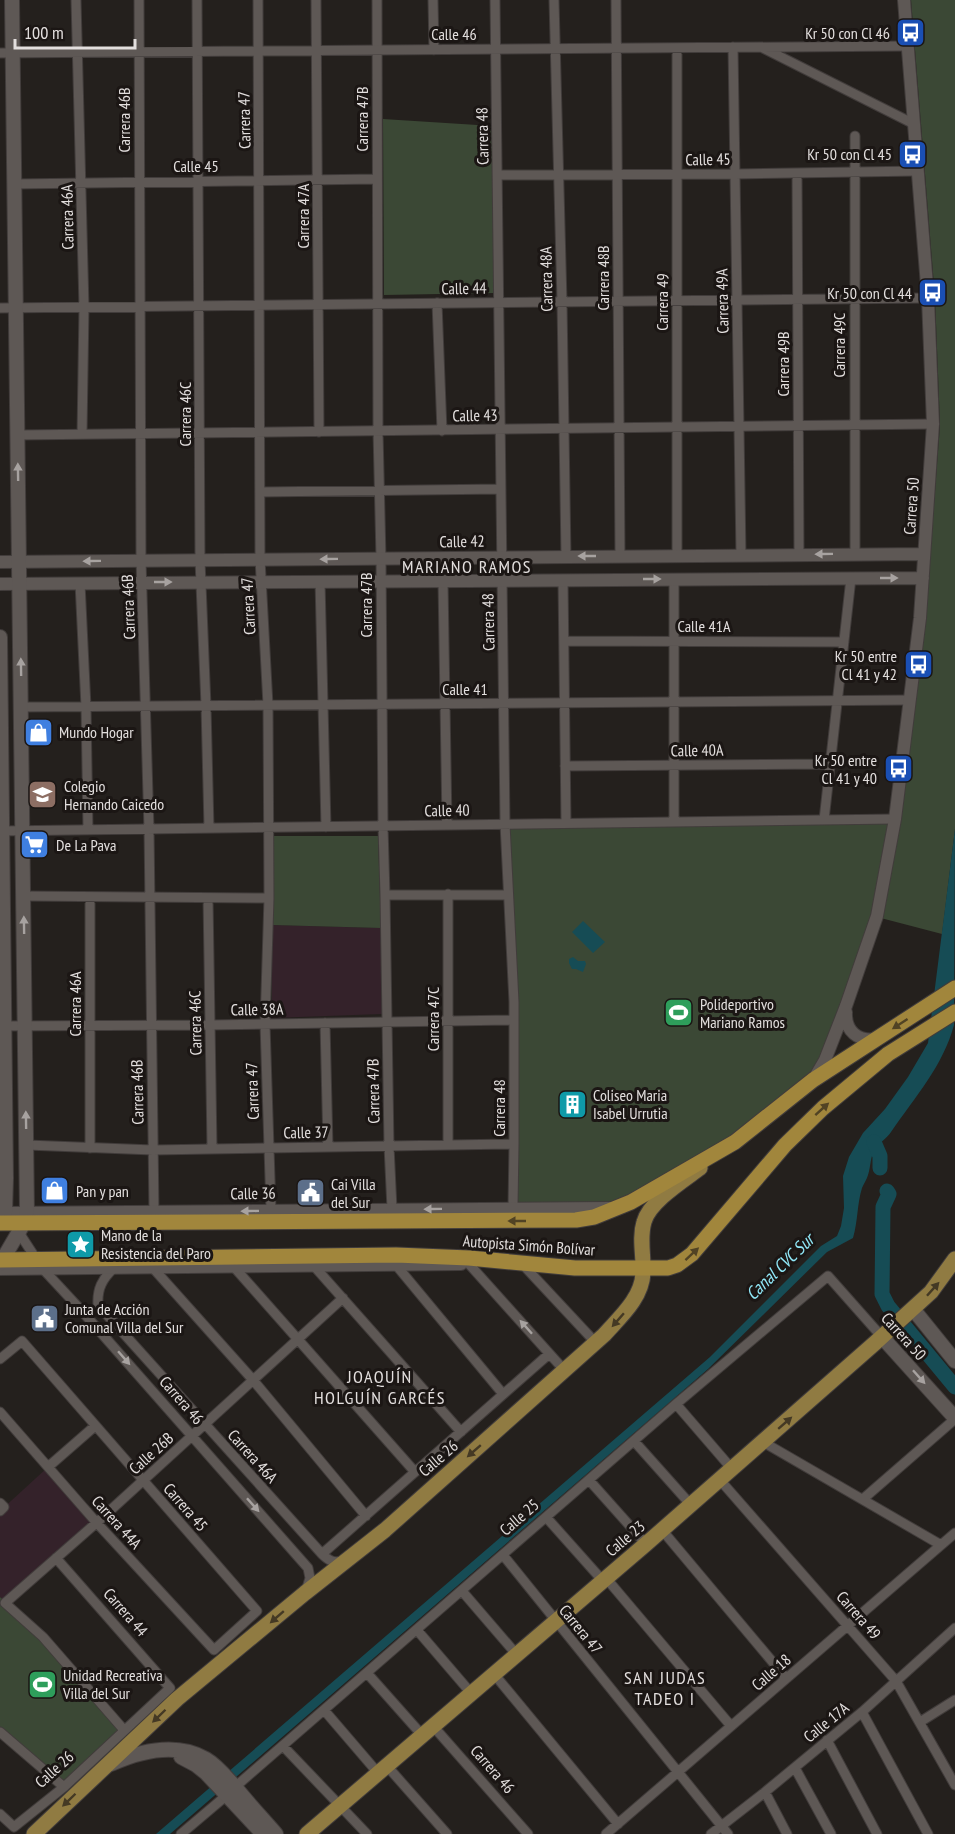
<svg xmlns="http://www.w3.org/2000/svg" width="955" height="1834" viewBox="0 0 955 1834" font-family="'PT Sans Narrow',sans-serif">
	<rect width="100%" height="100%" fill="#24201d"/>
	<path fill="#34222a" d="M272,925l109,3 1,86 -110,4z
		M48,1467l48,55 -91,81 -5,-6v-86z"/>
	<path fill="#3b4835" d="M911,0h44v829l-13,105 -65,-17 -52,143 -77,71 -117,70 -118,6 1,-63 -9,-320 390,-6 33,-234 12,-159 -5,-127z
		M383,119l110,7 2,167 -111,2z
		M272,836h106l3,92 -109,-3z
		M0,1597l43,40 81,93 -60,57 -64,-55z"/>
	<path fill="#164c55" d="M955,829l-1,196c-11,41 -39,72 -63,107 -4,6 -11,10 -16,17 -5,8 -4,17 -7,26 -1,4 -4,8 -6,13 -5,16 -4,33 -9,50l-26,14 -119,117 -538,465h-14l554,-477 111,-111 16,-10 4,-10 3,-18 -1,-32 6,-19 14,-24 22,-24 23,-32 20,-34z
		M583,921l22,21 -12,11 -21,-21z
		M573,957l5,4h7l1,3 -3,8 -7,-3h-4l-3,-6v-4z"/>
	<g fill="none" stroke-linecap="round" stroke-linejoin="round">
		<path stroke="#164c55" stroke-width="15" d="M874,1142l6,14v12
			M887,1191l2,3 -6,13 -1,87 6,12 67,81"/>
		<defs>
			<path id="minor" d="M76,0l8,307 -2,127
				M139,0l2,560 8,269 5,383
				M197,0l3,560 6,146 3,122
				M258,0l2,559 8,146 1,193 -4,126 6,186
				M316,0l3,432
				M377,0l1,431 3,127 2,268 2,69 4,251 3,63
				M433,0l1,50
				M495,0l10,824 9,178v142l-1,63
				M554,0l8,302 4,255
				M616,0l4,556
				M733,47l8,508
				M677,48v508
				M763,48l151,76
				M0,53l908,-7
				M797,173l2,382
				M498,175l237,-1 183,-3
				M14,184l363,-5
				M437,303l5,128
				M0,308l928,-10
				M18,435l915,-11
				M260,492l241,-3
				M855,554v-418
				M674,579v243
				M563,580l3,243
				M320,581l6,246
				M443,581l4,244
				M80,583l6,124 2,123
				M564,641l280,1
				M21,707l889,-7
				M565,766l265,-2
				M824,820l27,-242
				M0,831l895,-12
				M448,894v251
				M385,895h123
				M23,896l246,2
				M208,898l4,250
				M325,1023l3,124
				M0,1026l210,-1 304,-5
				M27,1145l126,5 361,-6
				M90,1148v-251
				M16,1228l26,40 39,42 227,258 2,10 -4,13
				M469,1264l96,107
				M396,1265l107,129
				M314,1266l147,166
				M234,1267l181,205
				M114,1268c-12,11 -17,21 -16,37l224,249c7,7 13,10 22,6
				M153,1268l100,112 113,136
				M526,1268l70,75
				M0,1359l22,-18 235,270 -43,39 -118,-128 -96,-110
				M676,1404l56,65
				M634,1441l57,64
				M763,1442l178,103
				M48,1467l47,-41
				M589,1480l57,64
				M720,1480l176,201 59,104
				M863,1499l92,-80
				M0,1503l4,4 -4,4
				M546,1517l57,64
				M662,1530l124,148
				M322,1554l227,-200
				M503,1555l225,279
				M606,1578l125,148
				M462,1591l55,64
				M417,1630l54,63
				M367,1673l55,62
				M494,1674l124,150
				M324,1710l54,63
				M862,1712l66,122
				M920,1722l35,-22
				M433,1726l95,108
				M124,1730l-81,-93 -38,-34 98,-86 240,-219
				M0,1732l64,55
				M827,1740l50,94
				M283,1746l84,88
				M387,1766l60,68
				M795,1768l36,66
				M235,1787l441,-383 152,-128 54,61
				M765,1792l22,42
				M0,1814l14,13 50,-40 106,-99 -114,-130
				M181,1834l46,-39
				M606,1834l349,-301
				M711,1834l54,-42 97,-80 93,-84"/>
			<path id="tertiary" d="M0,562l924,-8
				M0,584l923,-6
				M846,1012c-1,19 12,30 31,27
				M815,1077l10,-17 21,-54 31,-90 18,-97 25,-201 13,-194 -5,-126 -24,-298
				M0,1213l610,-5
				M0,1269l461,-5"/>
			<path id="secondary" d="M0,637l6,541 -1,35 -5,10
				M0,1264l24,-41 3,-10 -15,-1213
				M913,1309l42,52
				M882,1337l73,81
				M181,1757l15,8 10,8 57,61
				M111,1764c29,-13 65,-22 95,-5 12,7 21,19 30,29 13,16 27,31 40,46"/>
			<path id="primary" d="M34,1834l143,-135 128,-106 80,-63 219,-195c16,-18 38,-37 39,-62 1,-16 -4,-35 1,-51 5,-20 40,-42 56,-54
				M307,1834l339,-290 229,-201 56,-51 24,-33"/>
			<path id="trunk" d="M0,1223l576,-3 18,-3 37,-15 104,-60 78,-62 142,-92
				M0,1260l396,-5 73,3 106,10h93l9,-3 15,-11 93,-109 38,-37 65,-54 67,-42"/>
		</defs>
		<use href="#minor" stroke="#413c3b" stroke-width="11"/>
		<use href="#tertiary" stroke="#413c3b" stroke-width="14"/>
		<use href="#secondary" stroke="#413c3b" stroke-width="16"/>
		<use href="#primary" stroke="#413c3b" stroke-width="17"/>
		<use href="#trunk" stroke="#413c3b" stroke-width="17"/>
		<use href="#minor" stroke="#5e5855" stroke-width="9"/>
		<use href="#tertiary" stroke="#5e5855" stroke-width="12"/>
		<use href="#secondary" stroke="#5e5855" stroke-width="14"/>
		<use href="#primary" stroke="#907b42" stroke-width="15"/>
		<use href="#trunk" stroke="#a1863c" stroke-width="15"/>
	</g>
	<defs><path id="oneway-solid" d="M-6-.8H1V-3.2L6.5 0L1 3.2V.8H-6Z" transform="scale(1.5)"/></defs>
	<g fill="#a7a2a0">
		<use href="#oneway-solid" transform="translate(18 472) rotate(-91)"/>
		<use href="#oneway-solid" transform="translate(824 554) rotate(179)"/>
		<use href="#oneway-solid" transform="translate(587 556) rotate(180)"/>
		<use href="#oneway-solid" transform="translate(329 559) rotate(179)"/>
		<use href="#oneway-solid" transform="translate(92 561) rotate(179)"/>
		<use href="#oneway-solid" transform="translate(889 578)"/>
		<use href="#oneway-solid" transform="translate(652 579)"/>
		<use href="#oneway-solid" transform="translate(163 582)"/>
		<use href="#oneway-solid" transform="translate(21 667) rotate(-91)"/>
		<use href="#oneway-solid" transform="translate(24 925) rotate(-91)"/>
		<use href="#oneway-solid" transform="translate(26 1120) rotate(-91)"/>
		<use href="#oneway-solid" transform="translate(433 1209) rotate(179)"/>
		<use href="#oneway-solid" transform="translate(250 1211) rotate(179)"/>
		<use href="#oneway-solid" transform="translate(526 1327) rotate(-132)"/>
		<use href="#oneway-solid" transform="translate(124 1358) rotate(49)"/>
		<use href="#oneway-solid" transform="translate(919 1377) rotate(48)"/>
		<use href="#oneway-solid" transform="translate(253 1505) rotate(48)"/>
	</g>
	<g fill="#514324">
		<use href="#oneway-solid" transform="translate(900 1024) rotate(147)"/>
		<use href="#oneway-solid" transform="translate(822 1109) rotate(-42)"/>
		<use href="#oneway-solid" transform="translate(517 1221) rotate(180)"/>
		<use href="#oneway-solid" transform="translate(692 1254) rotate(-43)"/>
	</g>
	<g fill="#443924">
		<use href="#oneway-solid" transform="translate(933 1289) rotate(-48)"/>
		<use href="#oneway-solid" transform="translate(618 1320) rotate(131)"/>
		<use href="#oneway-solid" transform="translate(785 1423) rotate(-41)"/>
		<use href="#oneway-solid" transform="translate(474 1451) rotate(139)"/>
		<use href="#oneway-solid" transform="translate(277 1617) rotate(139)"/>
		<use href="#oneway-solid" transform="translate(159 1716) rotate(136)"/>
		<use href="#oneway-solid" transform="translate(69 1800) rotate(136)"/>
	</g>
	<defs>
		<symbol id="bus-square" viewBox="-11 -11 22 22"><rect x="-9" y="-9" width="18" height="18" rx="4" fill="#1a4fb4" stroke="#1b1614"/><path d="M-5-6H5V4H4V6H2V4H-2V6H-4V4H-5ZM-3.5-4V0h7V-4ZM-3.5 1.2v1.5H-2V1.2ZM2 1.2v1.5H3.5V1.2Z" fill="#fff"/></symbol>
		<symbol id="shop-square" viewBox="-11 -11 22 22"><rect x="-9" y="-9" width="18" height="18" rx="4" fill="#3f7fe0" stroke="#1b1614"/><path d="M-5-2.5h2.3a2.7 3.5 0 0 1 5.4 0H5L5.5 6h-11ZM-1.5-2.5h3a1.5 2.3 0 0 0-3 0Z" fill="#fff"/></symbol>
		<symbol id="school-square" viewBox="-11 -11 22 22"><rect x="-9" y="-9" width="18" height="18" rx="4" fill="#8d6e63" stroke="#1b1614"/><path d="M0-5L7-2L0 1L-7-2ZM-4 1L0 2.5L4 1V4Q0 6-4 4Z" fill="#fff"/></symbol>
		<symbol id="supermarket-square" viewBox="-11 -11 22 22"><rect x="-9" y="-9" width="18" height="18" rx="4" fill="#3f7fe0" stroke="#1b1614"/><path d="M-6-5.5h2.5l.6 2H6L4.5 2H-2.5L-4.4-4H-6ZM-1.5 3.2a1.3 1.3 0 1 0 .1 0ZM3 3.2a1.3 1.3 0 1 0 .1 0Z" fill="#fff"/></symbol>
		<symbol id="stadium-square" viewBox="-11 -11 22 22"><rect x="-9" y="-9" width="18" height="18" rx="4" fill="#2e9e5b" stroke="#1b1614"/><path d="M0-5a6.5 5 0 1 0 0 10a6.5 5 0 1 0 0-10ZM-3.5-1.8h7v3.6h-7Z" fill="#fff"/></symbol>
		<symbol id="building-square" viewBox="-11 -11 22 22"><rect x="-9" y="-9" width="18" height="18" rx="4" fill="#0f9aa8" stroke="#1b1614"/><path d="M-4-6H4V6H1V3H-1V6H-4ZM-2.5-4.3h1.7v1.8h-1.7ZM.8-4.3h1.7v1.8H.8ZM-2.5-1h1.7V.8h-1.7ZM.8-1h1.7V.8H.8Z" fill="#fff"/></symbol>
		<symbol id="civic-square" viewBox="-11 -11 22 22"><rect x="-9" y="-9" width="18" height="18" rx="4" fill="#5c6f8a" stroke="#1b1614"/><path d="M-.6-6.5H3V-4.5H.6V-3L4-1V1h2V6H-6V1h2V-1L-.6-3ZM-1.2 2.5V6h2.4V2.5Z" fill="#fff"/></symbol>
		<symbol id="sight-square" viewBox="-11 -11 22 22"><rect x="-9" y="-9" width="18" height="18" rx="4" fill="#0f9aa8" stroke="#1b1614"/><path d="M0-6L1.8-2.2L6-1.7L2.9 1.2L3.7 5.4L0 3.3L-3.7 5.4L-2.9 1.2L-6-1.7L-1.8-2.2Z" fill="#fff"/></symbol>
	</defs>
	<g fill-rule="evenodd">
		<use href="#bus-square" x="894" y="16" width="33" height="33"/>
		<use href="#bus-square" x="896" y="138" width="33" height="33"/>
		<use href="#bus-square" x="916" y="276" width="33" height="33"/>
		<use href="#bus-square" x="902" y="648" width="33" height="33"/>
		<use href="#shop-square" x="22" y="716" width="33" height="33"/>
		<use href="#bus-square" x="882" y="752" width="33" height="33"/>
		<use href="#school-square" x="26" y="778" width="33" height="33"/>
		<use href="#supermarket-square" x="18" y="828" width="33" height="33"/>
		<use href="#stadium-square" x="662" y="996" width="33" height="33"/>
		<use href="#building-square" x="556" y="1088" width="33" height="33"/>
		<use href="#shop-square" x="38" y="1174" width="33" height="33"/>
		<use href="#civic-square" x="294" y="1176" width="33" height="33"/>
		<use href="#sight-square" x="64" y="1228" width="33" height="33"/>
		<use href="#civic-square" x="28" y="1302" width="33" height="33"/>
		<use href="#stadium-square" x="26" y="1668" width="33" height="33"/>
	</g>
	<g text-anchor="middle" stroke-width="6" stroke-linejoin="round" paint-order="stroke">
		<g font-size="16" fill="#e3dfde" stroke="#1b1614" text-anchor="start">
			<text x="890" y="39" text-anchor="end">Kr 50 con Cl 46</text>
			<text x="892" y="160" text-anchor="end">Kr 50 con Cl 45</text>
			<text x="912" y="299" text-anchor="end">Kr 50 con Cl 44</text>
			<text x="897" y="662" text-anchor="end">Kr 50 entre<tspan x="897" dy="18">Cl 41 y 42</tspan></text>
			<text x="59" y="738">Mundo Hogar</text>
			<text x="877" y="766" text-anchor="end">Kr 50 entre<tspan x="877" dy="18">Cl 41 y 40</tspan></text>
			<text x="64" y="792">Colegio<tspan x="64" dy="18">Hernando Caicedo</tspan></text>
			<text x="56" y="851">De La Pava</text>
			<text x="700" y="1010">Polideportivo<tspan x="700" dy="18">Mariano Ramos</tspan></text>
			<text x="593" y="1101">Coliseo Maria<tspan x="593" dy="18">Isabel Urrutia</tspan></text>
			<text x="331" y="1190">Cai Villa<tspan x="331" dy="18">del Sur</tspan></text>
			<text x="76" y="1197">Pan y pan</text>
			<text x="101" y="1241">Mano de la<tspan x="101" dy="18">Resistencia del Paro</tspan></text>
			<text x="65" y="1315">Junta de Acción<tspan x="65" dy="18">Comunal Villa del Sur</tspan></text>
			<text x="63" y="1681">Unidad Recreativa<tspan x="63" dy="18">Villa del Sur</tspan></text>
		</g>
		<g font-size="16" fill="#e3dfde" stroke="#1b1614">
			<text x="454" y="40">Calle 46</text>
			<text transform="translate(362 119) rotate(-90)" y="6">Carrera 47B</text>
			<text transform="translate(124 120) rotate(-90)" y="6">Carrera 46B</text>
			<text transform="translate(244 120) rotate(-91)" y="6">Carrera 47</text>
			<text transform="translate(482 136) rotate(-91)" y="6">Carrera 48</text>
			<text transform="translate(708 159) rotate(-1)" y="6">Calle 45</text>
			<text x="196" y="172">Calle 45</text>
			<text transform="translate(303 216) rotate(-90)" y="6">Carrera 47A</text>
			<text transform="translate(67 217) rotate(-91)" y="6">Carrera 46A</text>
			<text transform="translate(603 278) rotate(-90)" y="6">Carrera 48B</text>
			<text transform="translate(546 279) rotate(-91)" y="6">Carrera 48A</text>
			<text transform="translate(464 288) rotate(-1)" y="6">Calle 44</text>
			<text transform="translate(722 301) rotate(-91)" y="6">Carrera 49A</text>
			<text transform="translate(662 302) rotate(-90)" y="6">Carrera 49</text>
			<text transform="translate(839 345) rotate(-90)" y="6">Carrera 49C</text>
			<text transform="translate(783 364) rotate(-90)" y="6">Carrera 49B</text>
			<text transform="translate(185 414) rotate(-90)" y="6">Carrera 46C</text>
			<text transform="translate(475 415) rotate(-1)" y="6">Calle 43</text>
			<text transform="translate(911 506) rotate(-86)" y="6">Carrera 50</text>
			<text transform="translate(462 541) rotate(-1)" y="6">Calle 42</text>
			<text transform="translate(366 605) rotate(-90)" y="6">Carrera 47B</text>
			<text transform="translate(248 606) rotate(-93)" y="6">Carrera 47</text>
			<text transform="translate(128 607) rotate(-92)" y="6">Carrera 46B</text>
			<text transform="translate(488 622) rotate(-91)" y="6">Carrera 48</text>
			<text x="704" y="632">Calle 41A</text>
			<text x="465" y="695">Calle 41</text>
			<text transform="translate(697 750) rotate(-1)" y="6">Calle 40A</text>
			<text transform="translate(447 810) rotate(-1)" y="6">Calle 40</text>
			<text transform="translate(75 1004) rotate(-90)" y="6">Carrera 46A</text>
			<text transform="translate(257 1009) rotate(-1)" y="6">Calle 38A</text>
			<text transform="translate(433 1019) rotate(-90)" y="6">Carrera 47C</text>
			<text transform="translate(195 1023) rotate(-91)" y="6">Carrera 46C</text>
			<text transform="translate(252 1091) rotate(-92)" y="6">Carrera 47</text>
			<text transform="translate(373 1091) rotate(-91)" y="6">Carrera 47B</text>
			<text transform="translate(137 1092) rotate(-91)" y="6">Carrera 46B</text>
			<text transform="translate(499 1108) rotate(-90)" y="6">Carrera 48</text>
			<text transform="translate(306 1132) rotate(-1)" y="6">Calle 37</text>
			<text transform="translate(253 1193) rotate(-1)" y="6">Calle 36</text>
			<text transform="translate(529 1245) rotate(4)" y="6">Autopista Simón Bolívar</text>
			<text transform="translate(904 1336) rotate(48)" y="6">Carrera 50</text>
			<text transform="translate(182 1400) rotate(49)" y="6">Carrera 46</text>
			<text transform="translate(151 1453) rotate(-42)" y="6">Calle 26B</text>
			<text transform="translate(253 1456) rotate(48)" y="6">Carrera 46A</text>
			<text transform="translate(438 1458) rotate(-41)" y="6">Calle 26</text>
			<text transform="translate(186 1507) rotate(49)" y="6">Carrera 45</text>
			<text transform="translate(519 1517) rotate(-41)" y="6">Calle 25</text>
			<text transform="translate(117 1522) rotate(48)" y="6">Carrera 44A</text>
			<text transform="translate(625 1538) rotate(-40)" y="6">Calle 23</text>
			<text transform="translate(126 1612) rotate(49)" y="6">Carrera 44</text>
			<text transform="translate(859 1615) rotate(49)" y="6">Carrera 49</text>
			<text transform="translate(581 1629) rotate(51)" y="6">Carrera 47</text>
			<text transform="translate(771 1672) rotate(-41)" y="6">Calle 18</text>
			<text transform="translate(826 1722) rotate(-39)" y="6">Calle 17A</text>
			<text transform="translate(54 1769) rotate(-42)" y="6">Calle 26</text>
			<text transform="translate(493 1769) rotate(49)" y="6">Carrera 46</text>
		</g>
		<g font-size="18" letter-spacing="1.5" fill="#e3dfde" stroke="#1b1614">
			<text x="467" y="573">MARIANO RAMOS</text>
			<text x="380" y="1383">JOAQUÍN<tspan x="380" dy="21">HOLGUÍN GARCÉS</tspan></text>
			<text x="665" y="1684">SAN JUDAS<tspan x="665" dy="21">TADEO I</tspan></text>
		</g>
		<g font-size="18" font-style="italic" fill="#91e8f8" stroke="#1b1614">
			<text transform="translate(780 1267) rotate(-44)" y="6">Canal CVC Sur</text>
		</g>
	</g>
	<path d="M15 39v9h120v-9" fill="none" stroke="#e3dfde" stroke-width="3"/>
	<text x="24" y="39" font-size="18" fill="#e3dfde" stroke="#1b1614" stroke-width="4.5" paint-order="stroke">100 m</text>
</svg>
